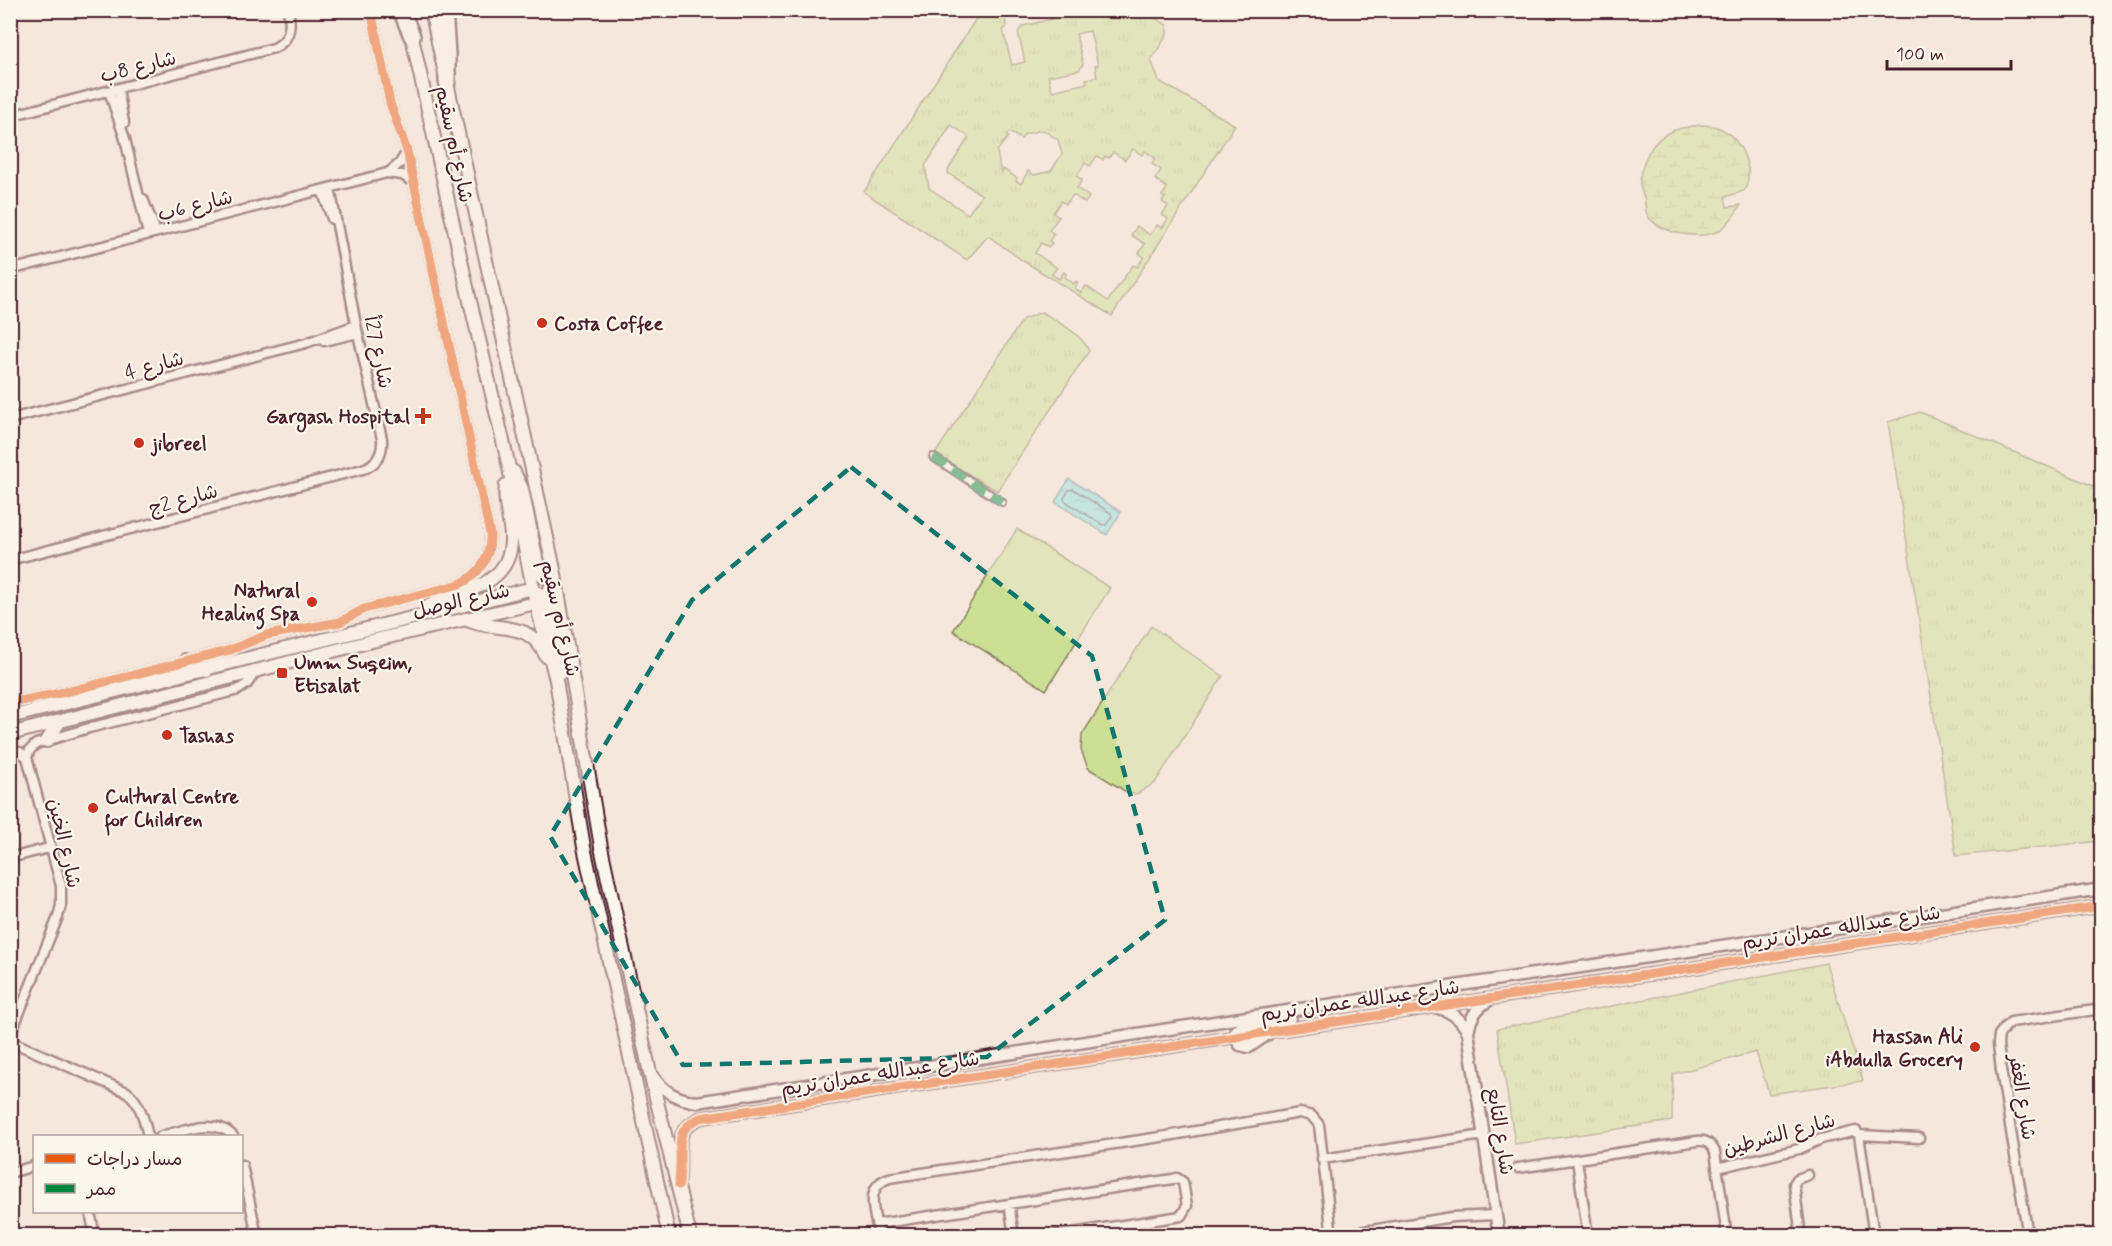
<svg xmlns="http://www.w3.org/2000/svg" width="2112" height="1246" viewBox="0 0 2112 1246" font-family="Mynerve,'Playpen Sans Arabic',sans-serif">
	<defs>
		<pattern id="grass-tufts" width="24" height="20" patternUnits="userSpaceOnUse" patternTransform="scale(1.5)"><rect width="24" height="20" fill="#cbe095"/><path d="M3 7l-1-3M5 7V3M7 7l1-3M15 17l-1-3M17 17v-4M19 17l1-3" fill="none" stroke="#b0c081"/></pattern>
		<pattern id="wetland-marsh" width="20" height="14" patternUnits="userSpaceOnUse" patternTransform="scale(1.5)"><rect width="20" height="14" fill="#cbe095"/><path d="M1 5h8M5 5V1M11 12h8M15 12V8" fill="none" stroke="#b0c081"/></pattern>
		<pattern id="water-ripples" width="26" height="14" patternUnits="userSpaceOnUse" patternTransform="scale(1.5)"><rect width="26" height="14" fill="#8ddfe5"/><path d="M2 4q2-2 4 0t4 0M15 11q2-2 4 0t4 0" fill="none" stroke="#7bbfc5"/></pattern>
	</defs>
	<rect width="100%" height="100%" fill="#f6e7dc"/>
	<filter id="ink" filterUnits="userSpaceOnUse"><feTurbulence type="fractalNoise" baseFrequency=".0167" numOctaves="2"/><feDisplacementMap in="SourceGraphic" scale="12" xChannelSelector="R" yChannelSelector="G"/><feConvolveMatrix kernelMatrix="1 2 1 2 8 2 1 2 1" color-interpolation-filters="sRGB"/></filter>
	<g filter="url(#ink)">
		<path fill="url(#grass-tufts)" stroke="#8a8060" stroke-width="1.5" fill-rule="evenodd" d="M981,11h51l-27,7 1,10 -3,2 9,35 13,-3 -7,-30 5,-6 29,-7 -1,-8h92l24,14v10l-16,25 8,21 76,44 -123,191 -90,-56 -34,-24 -21,24 -103,-68zM1090,31l8,34 -3,1 2,11 -11,2 1,4 -35,8 -4,-15 31,-6 4,-6 -7,-30zM951,125l18,12 -21,33v3l34,22 -14,19 -39,-26 -4,-22zM1043,130l15,10 4,14 -11,17 -17,4 -6,-4 -7,13 -5,-3 1,-3 -14,-9 -1,3 -2,-3 -3,-18 11,-14 -2,-2 3,-3 12,7 4,-5zM1133,149l9,6 3,-4 10,7 -3,6 9,6 -6,9 12,9 -5,8 3,2 -3,4 6,4 -6,9 6,4 -6,9 -5,-3 -7,10 -13,-9 -6,9 14,9 -6,9 5,4 -7,10 -4,-2 -25,36 -22,-15 -5,7 -6,-5 3,-6 -2,-1 -2,3 -9,-7 1,-3 -2,-2 -5,7 -7,-5 5,-6 -22,-15 6,-10 8,4 3,-4 -3,-2 5,-7 -5,-4 10,-13 -6,-4 8,-12 5,3 7,-9 12,8 4,-6 -12,-9 5,-8 -5,-4 8,-13 5,3 7,-10 6,4 2,-4 4,2 4,-6 12,8z
			M1042,312c16,10 39,21 47,39l-92,140 -62,-37 88,-135z
			M1920,412l171,73 10,7v349l-145,15 -68,-434z
			M1826,963l37,118 -94,13 -13,-42 -83,22 -1,47 -157,23 -18,-115z"/>
		<path fill="url(#wetland-marsh)" stroke="#8a8060" stroke-width="1.5" d="M1702,125c5,0 10,1 15,2 23,9 39,42 27,64l-19,6 2,10 14,-2c-6,9 -15,23 -25,27 -18,7 -52,2 -66,-13 -6,-6 -4,-13 -6,-21 -1,-5 -4,-9 -4,-14 -1,-8 2,-15 4,-22 11,-28 30,-35 58,-37z"/>
		<path fill="#cbe095" stroke="#8a8060" stroke-width="1.5" d="M1017,529l93,59 -64,102 -93,-59z
			M1151,626l72,50 -68,107 -18,11 -9,-1 -40,-25 -7,-18 1,-15z"/>
		<path fill="url(#water-ripples)" stroke="#72929b" stroke-width="1.5" d="M1069,479l52,33 -14,23 -52,-33z"/>
		<g fill="none" stroke-linecap="round" stroke-linejoin="round">
			<path stroke="#656c75" stroke-width="1.5" d="M1073,489l38,24 1,3 -6,9h-3l-38,-24 -1,-3 5,-8z"/>
			<defs>
				<path id="pedestrian" d="M933,457l69,45"/>
				<path id="minor" d="M118,89l6,34
					M109,91l16,48 23,95
					M10,116l264,-68c16,-8 18,-21 14,-38
					M388,173l11,-9 8,-12
					M322,190l10,29
					M143,199l13,33
					M10,270l377,-97 15,2 11,7
					M324,341l34,-8
					M10,419l296,-76 50,-18
					M10,560l353,-91c14,-5 20,-15 19,-30l-26,-114 -26,-137
					M10,703l60,-12 160,-41 37,-15 73,-13 24,-13 96,-25c20,-10 31,-27 30,-50l-83,-383 -17,-48 -19,-93
					M10,751l10,1 7,5
					M27,757l3,-7 6,-6 53,-16 149,-38 9,-6 9,-13
					M10,858l39,-10
					M10,1036l48,-119 3,-12v-19l-34,-129
					M10,1041l117,51c14,11 17,28 21,44
					M1859,1135l60,3
					M161,1136c22,-5 54,-20 72,0
					M1322,1159l162,-24
					M1577,1160l11,76
					M242,1165l15,71
					M1518,1168l179,-27c10,-1 14,3 18,11l12,84
					M1717,1168l82,-19 22,-10 35,-8 3,4 15,101
					M10,1173l24,-7
					M1009,1204l5,32
					M90,1212l5,24
					M877,1224l296,-45 4,-1 6,4 4,24 -6,10 -128,20
					M879,1236c-4,-21 -16,-49 10,-58l278,-42 133,-23 12,3 7,9 13,111
					M1334,1236l118,-19 44,-2
					M1801,1236l-7,-52 3,-5 11,-4
					M2028,1236l-27,-166 -3,-26 1,-9 6,-8 6,-5 91,-13"/>
				<path id="tertiary" d="M1438,1008c14,3 23,11 30,24l31,204
					M1468,1032c2,-14 8,-24 20,-31
					M1268,1034l-19,13 -9,-2 -5,-8 1,-6 9,-6 45,-7
					M652,1075c11,17 25,24 45,27l537,-83 868,-130
					M679,1182c0,-7 1,-13 1,-19 0,-22 -3,-34 20,-45l1402,-212"/>
				<path id="primary" d="M431,10l124,564 46,273 49,226 40,163
					M410,28l60,273 37,157 29,145 20,77 28,167 85,389
					M514,472l8,17 17,83 6,5 10,-3
					M538,593l11,16 12,63
					M429,606c33,-15 84,-20 82,-70 -1,-17 -8,-35 -5,-51
					M465,619c31,15 63,-2 81,37
					M185,661l22,9
					M10,717l523,-129
					M10,734l374,-96 152,-35 11,-8 8,-16
					M47,741l13,-20"/>
				<path id="motorway" d="M401,10l11,26
					M444,10l3,44v28"/>
			</defs>
			<use href="#pedestrian" stroke="#4a1f2b" stroke-width="10"/>
			<use href="#minor" stroke="#4a1f2b" stroke-width="13"/>
			<use href="#tertiary" stroke="#4a1f2b" stroke-width="15"/>
			<use href="#primary" stroke="#4a1f2b" stroke-width="16"/>
			<use href="#motorway" stroke="#4a1f2b" stroke-width="20"/>
			<use href="#pedestrian" stroke="#fbf7ec" stroke-width="6"/>
			<use href="#minor" stroke="#fbf7ec" stroke-width="8"/>
			<use href="#tertiary" stroke="#fbf7ec" stroke-width="10"/>
			<use href="#primary" stroke="#fbf7ec" stroke-width="12"/>
			<use href="#motorway" stroke="#fbf7ec" stroke-width="15"/>
			<path stroke="#00873e" stroke-width="8" stroke-dasharray="15 8" stroke-linecap="butt" d="M933,457l69,45"/>
			<defs>
				<path id="cycleway" d="M10,703l60,-12 160,-41 37,-15 73,-13 24,-13 96,-25c20,-10 31,-27 30,-50l-83,-383 -17,-48 -19,-93
					M679,1185c0,-7 1,-13 1,-20 1,-23 -5,-35 20,-47l1402,-212"/>
			</defs>
			<use href="#cycleway" stroke="#fbf7ec" stroke-width="13"/>
			<use href="#cycleway" stroke="#e8590c" stroke-width="9"/>
		</g>
	</g>
	<path d="M0 0H2112V1246H0ZM851,467l241,189 73,264 -178,137 -304,8 -133,-229 142,-236z" fill="#f6e7dc" fill-opacity=".55" fill-rule="evenodd"/>
	<path fill="none" stroke="#0f766e" stroke-width="4.5" stroke-dasharray="12 8" stroke-linejoin="round" d="M851,467l241,189 73,264 -178,137 -304,8 -133,-229 142,-236z"/>
	<g fill="#c8321e" stroke="#fbf7ec" stroke-width="2">
		<circle cx="542" cy="323" r="6"/>
		<path d="M420 407h6v6h6v6h-6v6h-6v-6h-6v-6h6z"/>
		<circle cx="139" cy="443" r="6"/>
		<circle cx="312" cy="602" r="6"/>
		<rect x="276" y="667" width="12" height="12" rx="3"/>
		<circle cx="167" cy="735" r="6"/>
		<circle cx="93" cy="808" r="6"/>
		<circle cx="1975" cy="1047" r="6"/>
	</g>
	<g text-anchor="middle" stroke-width="4.5" stroke-linejoin="round" paint-order="stroke">
		<g font-size="20" fill="#4a1f2b" stroke="#fbf7ec">
			<text transform="translate(138 66) rotate(-14)" y="7">شارع 8ب</text>
			<text transform="translate(455 144) rotate(78)" y="7">شارع أم سقيم</text>
			<text transform="translate(195 205) rotate(-14)" y="7">شارع 6ب</text>
			<text transform="translate(379 352) rotate(78)" y="7">شارع 27أ</text>
			<text transform="translate(154 365) rotate(-15)" y="7">شارع 4</text>
			<text transform="translate(183 499) rotate(-15)" y="7">شارع 2ج</text>
			<text transform="translate(461 600) rotate(-13)" y="7">شارع الوصل</text>
			<text transform="translate(561 618) rotate(77)" y="7">شارع أم سقيم</text>
			<text transform="translate(65 843) rotate(77)" y="7">شارع الخين</text>
			<text transform="translate(1841 927) rotate(-9)" y="7">شارع عبدالله عمران تريم</text>
			<text transform="translate(1360 1000) rotate(-8)" y="7">شارع عبدالله عمران تريم</text>
			<text transform="translate(880 1073) rotate(-9)" y="7">شارع عبدالله عمران تريم</text>
			<text transform="translate(2023 1097) rotate(81)" y="7">شارع الغفر</text>
			<text transform="translate(1501 1131) rotate(81)" y="7">شارع التابع</text>
			<text transform="translate(1779 1134) rotate(-15)" y="7">شارع الشرطين</text>
		</g>
		<g font-size="20" font-weight="bold" fill="#4a1f2b" stroke="#fbf7ec" text-anchor="start">
			<text x="554" y="330">Costa Coffee</text>
			<text x="410" y="423" text-anchor="end">Gargash Hospital</text>
			<text x="151" y="450">jibreel</text>
			<text x="300" y="597" text-anchor="end">Natural<tspan x="300" dy="23">Healing Spa</tspan></text>
			<text x="294" y="669">Umm Suqeim,<tspan x="294" dy="23">Etisalat</tspan></text>
			<text x="179" y="742">Tashas</text>
			<text x="105" y="803">Cultural Centre<tspan x="105" dy="23">for Children</tspan></text>
			<text x="1963" y="1043" text-anchor="end">Hassan Ali<tspan x="1963" dy="23">iAbdulla Grocery</tspan></text>
		</g>
	</g>
	<rect width="2112" height="1246" fill="none" stroke="#fbf7ec" stroke-width="36"/>
	<rect x="18" y="18" width="2076" height="1210" fill="none" stroke="#4a1f2b" stroke-width="2" filter="url(#ink)"/>
	<rect x="33" y="1135" width="210" height="78" fill="#fbf7ec" stroke="#b4a19f" stroke-width="1.5"/>
	<rect x="45" y="1154" width="30" height="9" fill="#e8590c" stroke="#b4a19f" stroke-width="1.5"/>
	<text x="87" y="1165" font-size="18" fill="#4a1f2b">مسار دراجات</text>
	<rect x="45" y="1184" width="30" height="9" fill="#00873e" stroke="#b4a19f" stroke-width="1.5"/>
	<text x="87" y="1195" font-size="18" fill="#4a1f2b">ممر</text>
	<path d="M1887 60v9h124v-9" fill="none" stroke="#4a1f2b" stroke-width="3"/>
	<text x="1896" y="60" font-size="18" fill="#4a1f2b" stroke="#fbf7ec" stroke-width="4.5" paint-order="stroke">100 m</text>
</svg>
